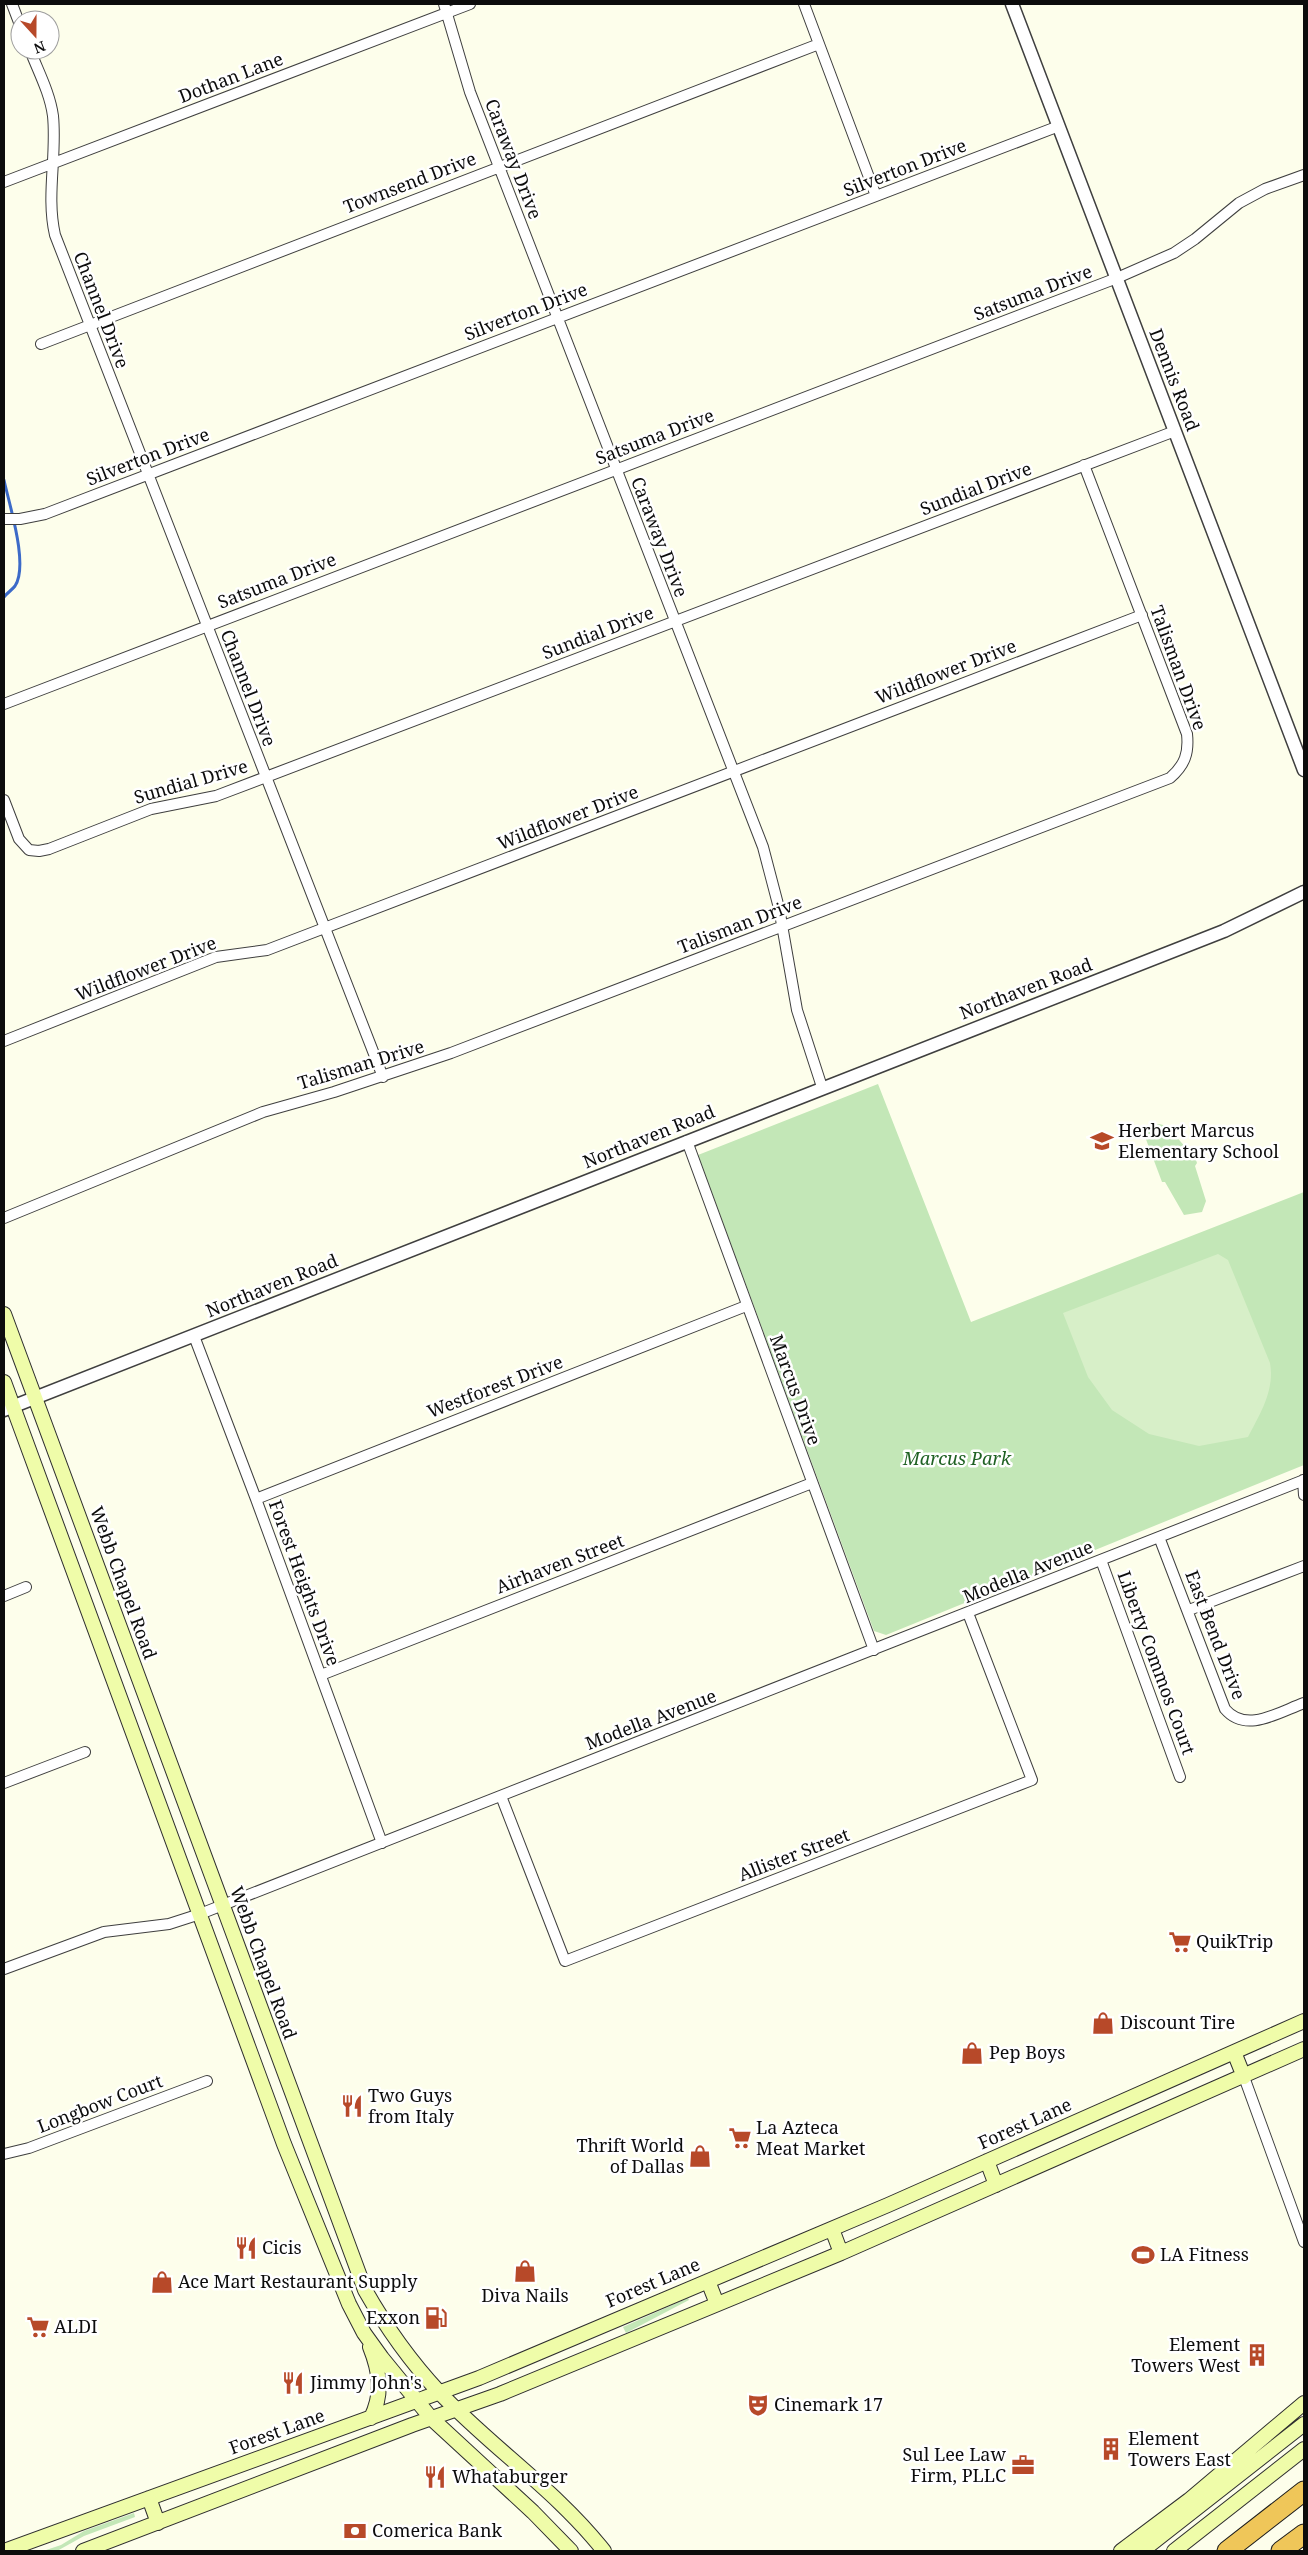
<svg xmlns="http://www.w3.org/2000/svg" width="1308" height="2555" viewBox="0 0 1308 2555" font-family="'Noto Serif',serif">
	<rect width="100%" height="100%" fill="#fdfeeb"/>
	<path fill="#c3e7b7" d="M878,1084l93,238 333,-130v273l-418,170 -12,-4 -176,-476z
		M1159,1124l8,2 20,23 5,-1 5,15 -2,3 11,35 -4,11 -18,3 -19,-33h-3l-18,-48 5,-8z
		M688,2298l1,2 -63,33 -3,-6z
		M134,2513l1,4 -51,19 -27,15h-14l18,-6 23,-14z"/>
	<path fill="#d7efc8" d="M1218,1254l10,6 42,103c5,27 -10,51 -22,74l-49,9 -50,-12 -37,-24 -24,-33 -25,-64z"/>
	<g fill="none" stroke-linecap="round" stroke-linejoin="round">
		<path stroke="#3c6ac8" stroke-width="3" d="M4,480c5,24 25,85 11,106 -3,4 -8,7 -11,11"/>
		<defs>
			<path id="minor" d="M12,4l8,21
				M444,4l26,88 293,755 16,61 18,102 25,77
				M804,4l72,192
				M30,50c8,21 20,43 23,66 4,40 -7,80 2,119l328,842
				M4,182l466,-178
				M41,344l778,-300
				M4,519h16l25,-5 1014,-388
				M4,704l1113,-426 57,-25 21,-14 44,-36 26,-14 39,-14
				M4,800l15,39 10,11 10,1 10,-2 102,-40 65,-13 959,-365
				M4,1041l212,-84 51,-7 875,-335
				M687,1141l187,509
				M4,1218l259,-106 71,-20 117,-39 719,-275c15,-13 19,-25 17,-44l-103,-269
				M194,1336l62,163 126,344
				M1303,1480l1,15
				M256,1499l490,-193
				M1159,1537l66,172c21,25 54,3 79,-6
				M1101,1560l79,217
				M4,1596l22,-9
				M1189,1610l115,-44
				M321,1675l491,-192
				M4,1783l81,-31
				M501,1796l64,165 467,-181 -64,-167
				M4,1969l100,-37 65,-8 31,-10 1104,-434
				M1244,2077l60,165
				M4,2154l25,-6 178,-67"/>
			<path id="tertiary" d="M1012,4l292,766
				M4,1410l1220,-479 80,-39"/>
			<path id="secondary" d="M4,1314l361,976c21,37 45,71 74,102 53,56 118,99 165,159
				M4,1382l280,762 65,160 15,29 18,25 49,60 102,94 38,39
				M1234,2052l10,25
				M987,2161l9,24
				M832,2229l9,24
				M708,2281l9,23
				M370,2347c10,25 13,47 1,71
				M149,2498l9,25
				M4,2551l475,-173 409,-173 416,-184
				M83,2551l329,-126 88,-31 341,-141 463,-204
				M1121,2551l68,-51 115,-97
				M1142,2551l162,-127
				M1174,2551l130,-102"/>
			<path id="motorway" d="M1227,2551l77,-60
				M1281,2551l23,-17"/>
		</defs>
		<use href="#minor" stroke="#3f3f3f" stroke-width="12"/>
		<use href="#tertiary" stroke="#3f3f3f" stroke-width="15"/>
		<use href="#secondary" stroke="#2e2e2e" stroke-width="16"/>
		<use href="#motorway" stroke="#1d1d1d" stroke-width="21"/>
		<use href="#minor" stroke="#fff" stroke-width="10"/>
		<use href="#tertiary" stroke="#fff" stroke-width="12"/>
		<use href="#secondary" stroke="#effca9" stroke-width="14"/>
		<use href="#motorway" stroke="#efc659" stroke-width="19"/>
	</g>
	<defs>
		<symbol id="school-bare" viewBox="-9 -9 18 18"><path d="M0-5L7-2L0 1L-7-2ZM-4 1L0 2.5L4 1V4Q0 6-4 4Z" fill="#b74929" stroke="#fff" stroke-width="2.5" paint-order="stroke"/></symbol>
		<symbol id="supermarket-bare" viewBox="-9 -9 18 18"><path d="M-6-5.5h2.5l.6 2H6L4.5 2H-2.5L-4.4-4H-6ZM-1.5 3.2a1.3 1.3 0 1 0 .1 0ZM3 3.2a1.3 1.3 0 1 0 .1 0Z" fill="#b74929" stroke="#fff" stroke-width="2.5" paint-order="stroke"/></symbol>
		<symbol id="shop-bare" viewBox="-9 -9 18 18"><path d="M-5-2.5h2.3a2.7 3.5 0 0 1 5.4 0H5L5.5 6h-11ZM-1.5-2.5h3a1.5 2.3 0 0 0-3 0Z" fill="#b74929" stroke="#fff" stroke-width="2.5" paint-order="stroke"/></symbol>
		<symbol id="restaurant-bare" viewBox="-9 -9 18 18"><path d="M-5-6h1v4h1v-4h1v4h1v-4h1v5L-1.5 .5V6h-2V.5L-5-1ZM5-6V6H3V1.5H1.5Q1.5-4 5-6Z" fill="#b74929" stroke="#fff" stroke-width="2.5" paint-order="stroke"/></symbol>
		<symbol id="stadium-bare" viewBox="-9 -9 18 18"><path d="M0-5a6.5 5 0 1 0 0 10a6.5 5 0 1 0 0-10ZM-3.5-1.8h7v3.6h-7Z" fill="#b74929" stroke="#fff" stroke-width="2.5" paint-order="stroke"/></symbol>
		<symbol id="fuel-bare" viewBox="-9 -9 18 18"><path d="M-5.5-6h7V0h2V4h1.3V-2.5L3-4.5l.8-.8L6-3V5H2.5V1h-1V6h-7ZM-4.2-4.7v3.2H.2V-4.7Z" fill="#b74929" stroke="#fff" stroke-width="2.5" paint-order="stroke"/></symbol>
		<symbol id="building-bare" viewBox="-9 -9 18 18"><path d="M-4-6H4V6H1V3H-1V6H-4ZM-2.5-4.3h1.7v1.8h-1.7ZM.8-4.3h1.7v1.8H.8ZM-2.5-1h1.7V.8h-1.7ZM.8-1h1.7V.8H.8Z" fill="#b74929" stroke="#fff" stroke-width="2.5" paint-order="stroke"/></symbol>
		<symbol id="theatre-bare" viewBox="-9 -9 18 18"><path d="M-5-5.5Q0-4 5-5.5V0Q5 5 0 6Q-5 5-5 0ZM-3.3-2.5H-1v1.5H-3.3ZM1-2.5H3.3v1.5H1ZM-2.8 1Q0 5.5 2.8 1Z" fill="#b74929" stroke="#fff" stroke-width="2.5" paint-order="stroke"/></symbol>
		<symbol id="office-bare" viewBox="-9 -9 18 18"><path d="M-6-3h4V-5.5h4V-3h4V5H-6ZM-1-4.5V-3h2v-1.5ZM-6 0V1H6V0Z" fill="#b74929" stroke="#fff" stroke-width="2.5" paint-order="stroke"/></symbol>
		<symbol id="bank-bare" viewBox="-9 -9 18 18"><path d="M-6-4H6V4H-6ZM0-2.3a2.3 2.3 0 1 0 0 4.6a2.3 2.3 0 1 0 0-4.6Z" fill="#b74929" stroke="#fff" stroke-width="2.5" paint-order="stroke"/></symbol>
	</defs>
	<g fill-rule="evenodd">
		<use href="#school-bare" x="1086" y="1125" width="32" height="32"/>
		<use href="#supermarket-bare" x="1164" y="1926" width="32" height="32"/>
		<use href="#shop-bare" x="1087" y="2007" width="32" height="32"/>
		<use href="#shop-bare" x="956" y="2037" width="32" height="32"/>
		<use href="#restaurant-bare" x="336" y="2090" width="32" height="32"/>
		<use href="#supermarket-bare" x="724" y="2122" width="32" height="32"/>
		<use href="#shop-bare" x="684" y="2140" width="32" height="32"/>
		<use href="#restaurant-bare" x="230" y="2232" width="32" height="32"/>
		<use href="#stadium-bare" x="1127" y="2239" width="32" height="32"/>
		<use href="#shop-bare" x="509" y="2255" width="32" height="32"/>
		<use href="#shop-bare" x="146" y="2266" width="32" height="32"/>
		<use href="#fuel-bare" x="420" y="2302" width="32" height="32"/>
		<use href="#supermarket-bare" x="22" y="2311" width="32" height="32"/>
		<use href="#building-bare" x="1241" y="2339" width="32" height="32"/>
		<use href="#restaurant-bare" x="277" y="2367" width="32" height="32"/>
		<use href="#theatre-bare" x="742" y="2389" width="32" height="32"/>
		<use href="#building-bare" x="1095" y="2433" width="32" height="32"/>
		<use href="#office-bare" x="1007" y="2449" width="32" height="32"/>
		<use href="#restaurant-bare" x="419" y="2461" width="32" height="32"/>
		<use href="#bank-bare" x="339" y="2515" width="32" height="32"/>
	</g>
	<g text-anchor="middle" stroke-width="5" stroke-linejoin="round" paint-order="stroke">
		<g font-size="18" fill="#0c0c0c" stroke="#fff">
			<text transform="translate(231 78) rotate(-21)" y="6">Dothan Lane</text>
			<text transform="translate(513 159) rotate(69)" y="6">Caraway Drive</text>
			<text transform="translate(905 168) rotate(-21)" y="6">Silverton Drive</text>
			<text transform="translate(410 183) rotate(-21)" y="6">Townsend Drive</text>
			<text transform="translate(1033 293) rotate(-21)" y="6">Satsuma Drive</text>
			<text transform="translate(101 310) rotate(69)" y="6">Channel Drive</text>
			<text transform="translate(526 312) rotate(-21)" y="6">Silverton Drive</text>
			<text transform="translate(1174 380) rotate(69)" y="6">Dennis Road</text>
			<text transform="translate(655 437) rotate(-21)" y="6">Satsuma Drive</text>
			<text transform="translate(148 457) rotate(-21)" y="6">Silverton Drive</text>
			<text transform="translate(976 489) rotate(-21)" y="6">Sundial Drive</text>
			<text transform="translate(659 537) rotate(69)" y="6">Caraway Drive</text>
			<text transform="translate(277 581) rotate(-21)" y="6">Satsuma Drive</text>
			<text transform="translate(598 633) rotate(-21)" y="6">Sundial Drive</text>
			<text transform="translate(1178 668) rotate(70)" y="6">Talisman Drive</text>
			<text transform="translate(946 672) rotate(-21)" y="6">Wildflower Drive</text>
			<text transform="translate(248 688) rotate(69)" y="6">Channel Drive</text>
			<text transform="translate(191 782) rotate(-16)" y="6">Sundial Drive</text>
			<text transform="translate(568 818) rotate(-21)" y="6">Wildflower Drive</text>
			<text transform="translate(740 925) rotate(-21)" y="6">Talisman Drive</text>
			<text transform="translate(146 969) rotate(-21)" y="6">Wildflower Drive</text>
			<text transform="translate(1026 989) rotate(-21)" y="6">Northaven Road</text>
			<text transform="translate(361 1065) rotate(-17)" y="6">Talisman Drive</text>
			<text transform="translate(649 1137) rotate(-22)" y="6">Northaven Road</text>
			<text transform="translate(272 1286) rotate(-22)" y="6">Northaven Road</text>
			<text transform="translate(495 1387) rotate(-21)" y="6">Westforest Drive</text>
			<text transform="translate(795 1390) rotate(70)" y="6">Marcus Drive</text>
			<text transform="translate(560 1564) rotate(-21)" y="6">Airhaven Street</text>
			<text transform="translate(1028 1572) rotate(-22)" y="6">Modella Avenue</text>
			<text transform="translate(123 1583) rotate(70)" y="6">Webb Chapel Road</text>
			<text transform="translate(304 1583) rotate(70)" y="6">Forest Heights Drive</text>
			<text transform="translate(1215 1635) rotate(69)" y="6">East Bend Drive</text>
			<text transform="translate(1156 1663) rotate(70)" y="6">Liberty Commos Court</text>
			<text transform="translate(651 1720) rotate(-21)" y="6">Modella Avenue</text>
			<text transform="translate(794 1855) rotate(-21)" y="6">Allister Street</text>
			<text transform="translate(263 1963) rotate(70)" y="6">Webb Chapel Road</text>
			<text transform="translate(100 2104) rotate(-21)" y="6">Longbow Court</text>
			<text transform="translate(1025 2124) rotate(-24)" y="6">Forest Lane</text>
			<text transform="translate(653 2283) rotate(-23)" y="6">Forest Lane</text>
			<text transform="translate(277 2432) rotate(-20)" y="6">Forest Lane</text>
		</g>
		<g font-size="18" fill="#0c0c0c" stroke="#fff" text-anchor="start">
			<text x="1118" y="1137">Herbert Marcus<tspan x="1118" dy="21">Elementary School</tspan></text>
			<text x="1196" y="1948">QuikTrip</text>
			<text x="1120" y="2029">Discount Tire</text>
			<text x="989" y="2059">Pep Boys</text>
			<text x="368" y="2102">Two Guys<tspan x="368" dy="21">from Italy</tspan></text>
			<text x="756" y="2134">La Azteca<tspan x="756" dy="21">Meat Market</tspan></text>
			<text x="684" y="2152" text-anchor="end">Thrift World<tspan x="684" dy="21">of Dallas</tspan></text>
			<text x="262" y="2254">Cicis</text>
			<text x="1160" y="2261">LA Fitness</text>
			<text x="178" y="2288">Ace Mart Restaurant Supply</text>
			<text x="525" y="2302" text-anchor="middle">Diva Nails</text>
			<text x="420" y="2324" text-anchor="end">Exxon</text>
			<text x="54" y="2333">ALDI</text>
			<text x="1240" y="2351" text-anchor="end">Element<tspan x="1240" dy="21">Towers West</tspan></text>
			<text x="310" y="2389">Jimmy John's</text>
			<text x="774" y="2411">Cinemark 17</text>
			<text x="1128" y="2445">Element<tspan x="1128" dy="21">Towers East</tspan></text>
			<text x="1006" y="2461" text-anchor="end">Sul Lee Law<tspan x="1006" dy="21">Firm, PLLC</tspan></text>
			<text x="452" y="2483">Whataburger</text>
			<text x="372" y="2537">Comerica Bank</text>
		</g>
		<g font-size="18" font-style="italic" fill="#1f6123" stroke="#fff">
			<text x="957" y="1465">Marcus Park</text>
		</g>
	</g>
	<rect width="1308" height="2555" fill="none" stroke="#0c0c0c" stroke-width="10"/>
	<g transform="translate(35 35) rotate(159)"><circle r="24" fill="#ffffff" stroke="#9e9e9e"/>
	<path d="M0-4L9 19L0 12L-9 19Z" fill="#b74929"/>
	<text y="-8" font-size="14" font-weight="bold" text-anchor="middle" fill="#0c0c0c">N</text>
	</g>
</svg>
